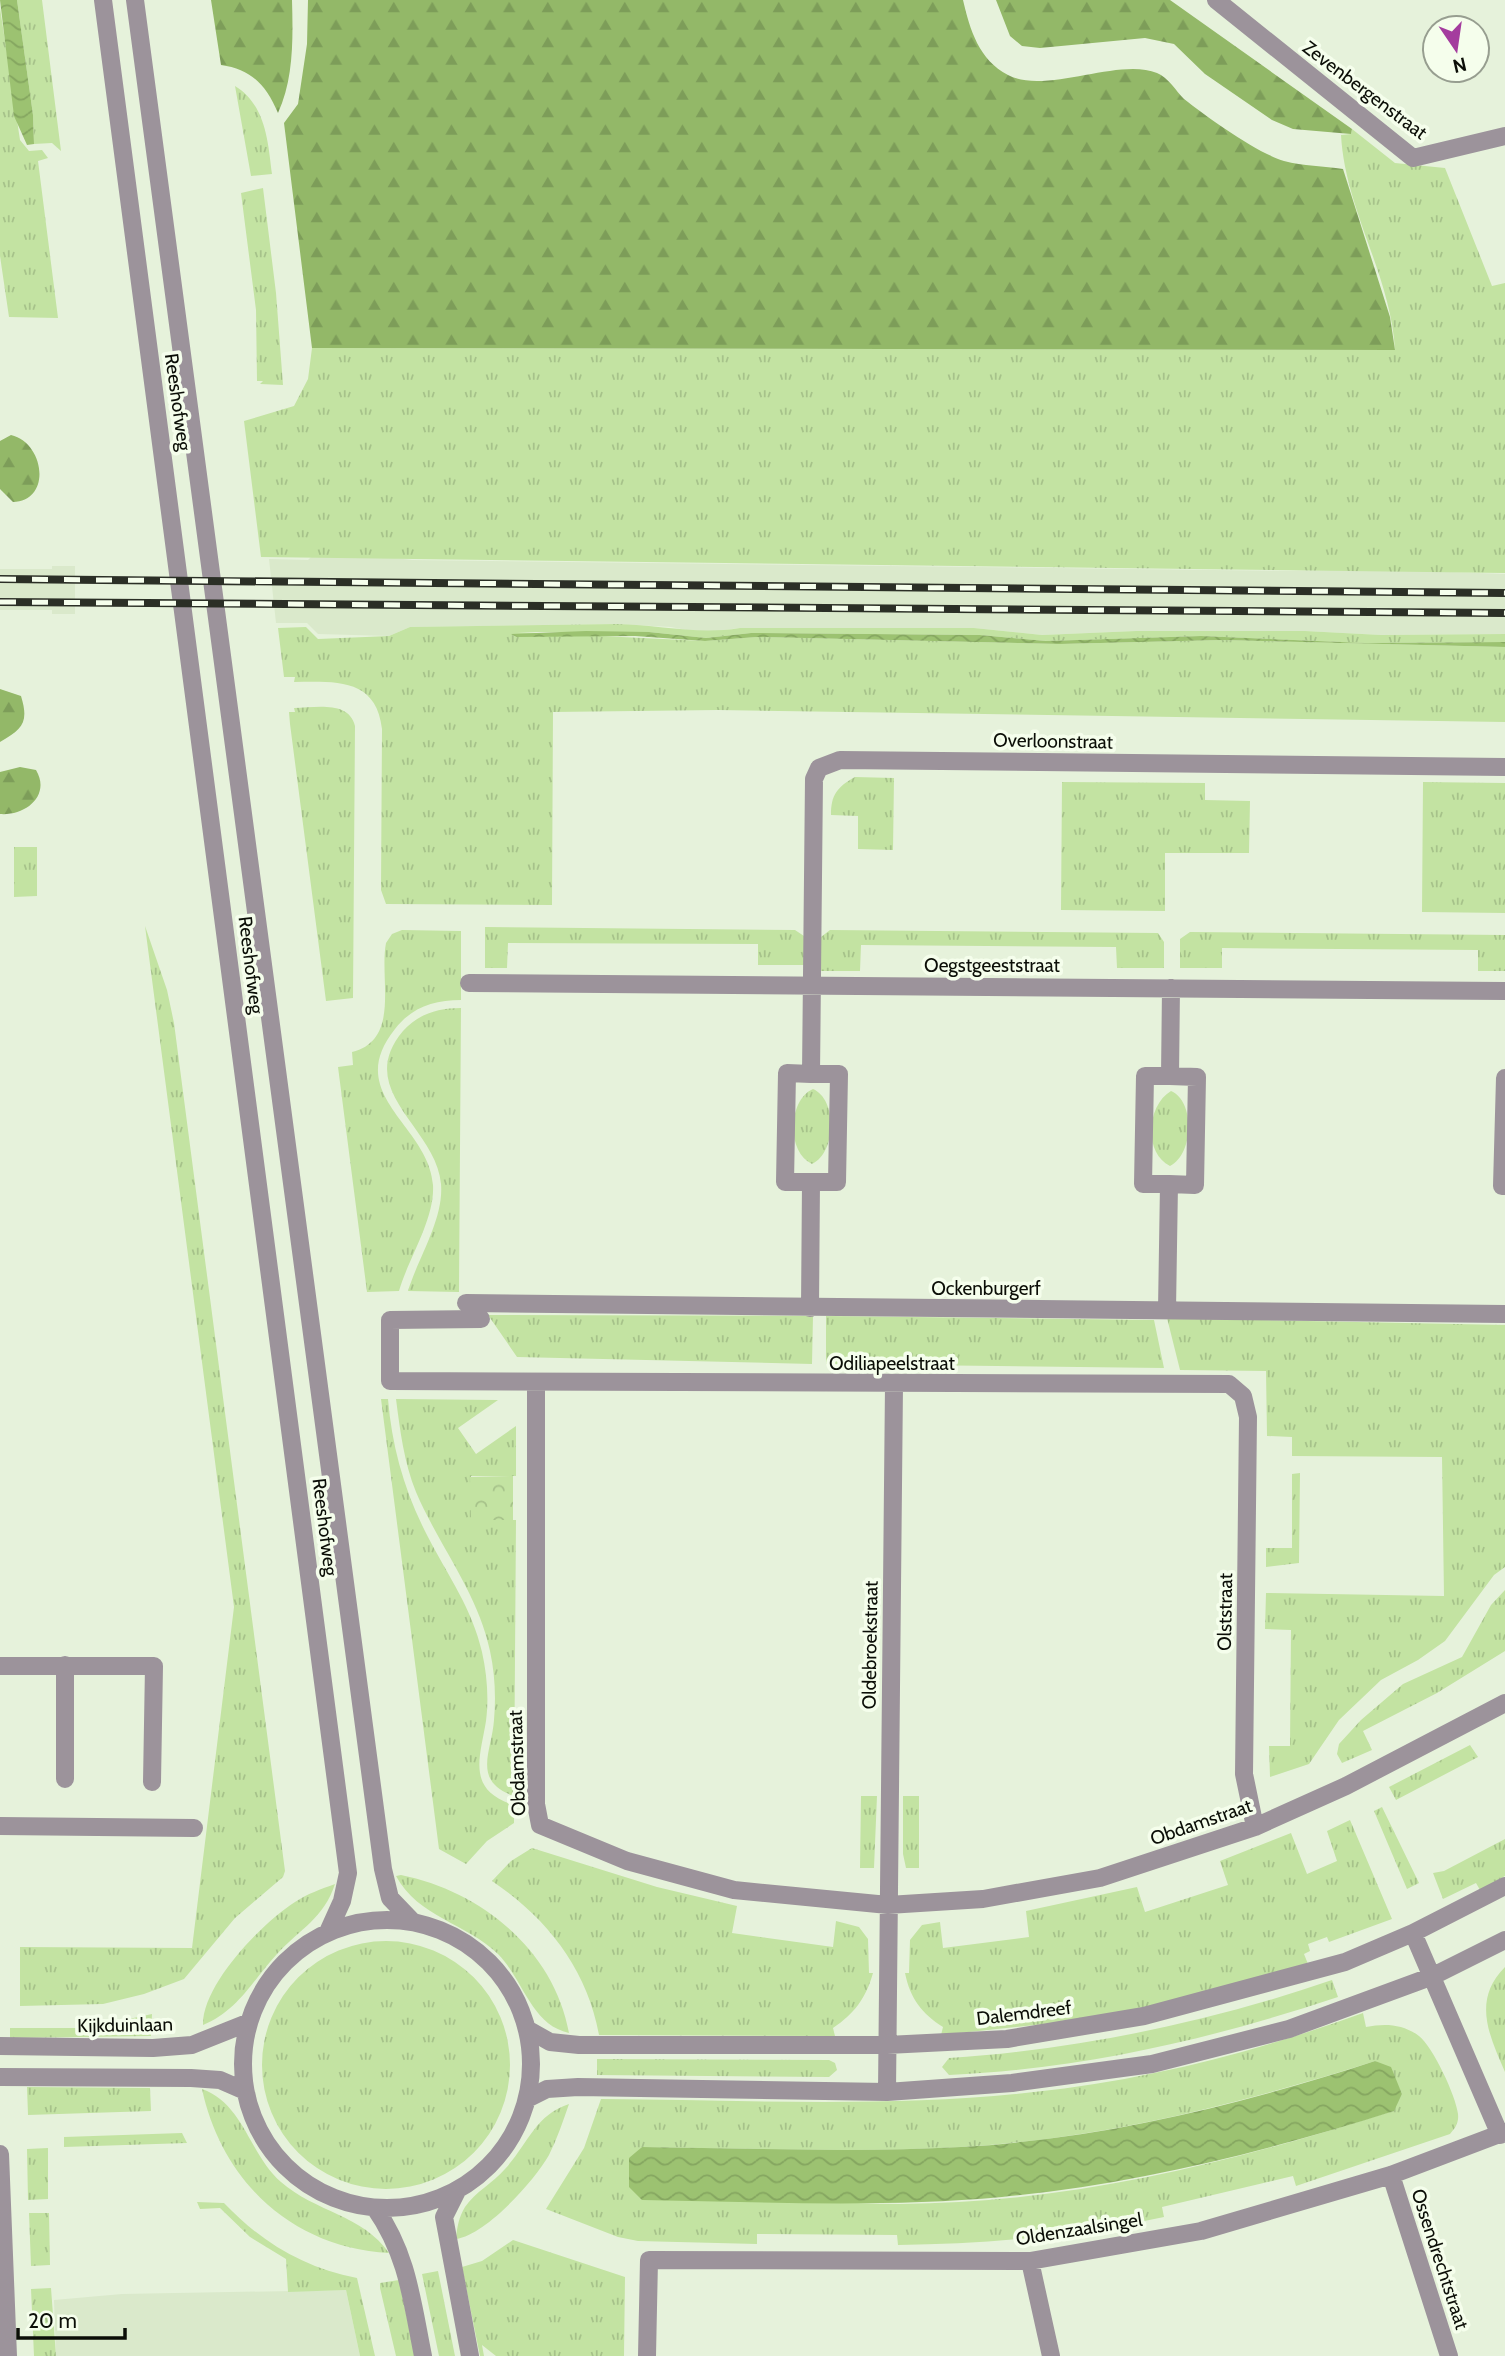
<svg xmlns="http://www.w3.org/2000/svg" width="1505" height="2356" viewBox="0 0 1505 2356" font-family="Cabin,sans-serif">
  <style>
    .built { fill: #dae9cb }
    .grass { fill: url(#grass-tufts); fill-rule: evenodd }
    .forest { fill: url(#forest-firs) }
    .park { fill: url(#park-crowns) }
    .water { fill: url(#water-waves) }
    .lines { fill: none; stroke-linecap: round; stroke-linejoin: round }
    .minor { stroke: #9c939b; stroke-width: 18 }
    .rail-casing { stroke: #2b2f26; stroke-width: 8 }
    .rail { stroke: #f5feec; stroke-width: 5; stroke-dasharray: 16; stroke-linecap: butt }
    .labels { text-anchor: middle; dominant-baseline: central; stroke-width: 7; stroke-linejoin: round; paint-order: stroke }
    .street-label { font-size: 19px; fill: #0b0e07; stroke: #f5feec }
  </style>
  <defs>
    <pattern id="grass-tufts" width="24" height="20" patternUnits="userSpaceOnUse" patternTransform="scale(1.75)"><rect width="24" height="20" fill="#c3e3a2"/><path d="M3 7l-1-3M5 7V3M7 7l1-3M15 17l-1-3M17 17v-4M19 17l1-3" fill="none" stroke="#a6c28a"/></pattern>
    <pattern id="forest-firs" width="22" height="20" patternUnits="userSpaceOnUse" patternTransform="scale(1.75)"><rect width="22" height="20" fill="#93b868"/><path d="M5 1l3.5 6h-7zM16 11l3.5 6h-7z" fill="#7d9d59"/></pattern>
    <pattern id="park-crowns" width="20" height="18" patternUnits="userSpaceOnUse" patternTransform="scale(1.75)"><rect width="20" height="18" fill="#c3e3a2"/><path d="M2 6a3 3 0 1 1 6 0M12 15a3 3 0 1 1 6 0" fill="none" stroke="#a6c28a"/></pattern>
    <pattern id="water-waves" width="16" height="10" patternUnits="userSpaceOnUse" patternTransform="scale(1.75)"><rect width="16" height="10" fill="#9cc271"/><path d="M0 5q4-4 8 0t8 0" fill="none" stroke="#85a660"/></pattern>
  </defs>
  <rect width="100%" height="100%" fill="#e6f2db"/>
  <path class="built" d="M 319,549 L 412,560 L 1290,571 L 1368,569 L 1505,574 L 1505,634 L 1381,635 L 1305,631 L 1136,631 L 1042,635 L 974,628 L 740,628 L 702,633 L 671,627 L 617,624 L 410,627 L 389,636 L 318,634 L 307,623 L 276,623 L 269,559 L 308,560 Z
    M 52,566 L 75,566 L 75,614 L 52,614 L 52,610 L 0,610 L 0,569 L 52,569 Z
    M 346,2290 L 360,2356 L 56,2356 L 54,2300 L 122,2294 Z"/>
  <path class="grass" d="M 17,0 L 42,0 L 61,151 L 52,143 L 34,144 L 33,115 Z
    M 0,8 L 20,140 L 29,151 L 42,150 L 48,158 L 38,161 L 58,318 L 9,317 L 0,256 Z
    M 235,86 C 266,105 268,142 272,174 L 251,176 Z
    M 1352,129 L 1395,163 L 1445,168 L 1492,286 L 1505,283 L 1505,573 L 261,557 L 244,421 L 294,406 L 308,379 L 312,348 L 1395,350 C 1391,276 1345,209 1341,135 L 1351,134 Z
    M 263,188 L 276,293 L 283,385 L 260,384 L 263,381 L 257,381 L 256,310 L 241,193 Z
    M 617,624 C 659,625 698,635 740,628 L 974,628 L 1042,635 L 1136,631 L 1305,631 L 1381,635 L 1505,634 L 1505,642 L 1365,643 L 1201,636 L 1046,641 L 980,635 L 751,633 L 706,638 L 649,632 L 517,632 L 705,641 L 757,637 L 1060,644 L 1222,640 L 1505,647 L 1505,722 L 718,710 L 553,712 L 552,905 L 386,904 L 381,890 L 382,729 C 376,677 334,682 294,682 L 295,677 L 284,677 L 278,628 L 306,627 L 318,639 L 389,636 L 410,627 Z
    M 294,708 C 314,708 349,700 355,726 L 353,998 L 326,1001 L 290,724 L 289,712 L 295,712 Z
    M 855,777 L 894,778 L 893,850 L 858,849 L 858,816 L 831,815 C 831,795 837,787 855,777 Z
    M 1062,782 L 1205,783 L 1205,800 L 1250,801 L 1249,853 L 1165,853 L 1165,911 L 1061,910 Z
    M 1423,782 L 1505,783 L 1505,913 L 1422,912 Z
    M 14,847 L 37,847 L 37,896 L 14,897 Z
    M 145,926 L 167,990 L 174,1023 L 285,1871 L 283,1877 L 235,1918 L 184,1979 L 144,1994 L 103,2004 L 20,2006 L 20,1947 L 192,1948 L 234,1607 Z
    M 485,927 L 795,930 L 804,936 L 805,965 L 758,965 L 758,944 L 508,943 L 507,968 L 485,968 Z
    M 402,930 L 461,931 L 461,1000 C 434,1000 412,1007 395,1029 C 342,1095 429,1125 433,1185 C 435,1219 408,1259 399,1291 L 367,1292 L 338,1067 L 353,1065 L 352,1052 C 401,1040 379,979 386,943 L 392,934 Z
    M 830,930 L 1158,933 L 1164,942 L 1164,968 L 1117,968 L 1116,947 L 861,945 L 860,971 L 820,971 L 821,937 Z
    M 1190,932 L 1505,935 L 1505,971 L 1478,971 L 1478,950 L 1222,948 L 1222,968 L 1180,968 L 1180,939 Z
    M 461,1008 L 459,1292 L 408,1291 C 418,1258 444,1219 441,1184 C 436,1127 353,1091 403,1031 C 418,1014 438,1008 461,1008 Z
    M 813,1089 C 838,1100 836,1153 812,1164 C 786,1152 788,1100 813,1089 Z
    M 1171,1091 C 1195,1101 1194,1154 1170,1166 C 1143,1153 1147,1105 1171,1091 Z
    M 488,1315 L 813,1316 L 812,1364 L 517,1357 Z
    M 826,1316 L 1154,1320 L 1164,1368 L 826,1364 Z
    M 1167,1318 L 1505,1325 L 1505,1567 L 1494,1575 L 1445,1641 L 1418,1660 L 1381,1680 L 1339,1720 L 1309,1764 L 1270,1777 L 1269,1746 L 1290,1746 L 1291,1630 L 1265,1629 L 1266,1593 L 1444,1596 L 1442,1457 L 1292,1456 L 1292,1437 L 1267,1436 L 1266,1371 L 1180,1370 Z
    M 381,1399 L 388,1399 C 392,1448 405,1493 428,1537 C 448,1576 472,1608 482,1652 C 487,1674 489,1699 486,1721 C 480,1758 466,1790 514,1805 L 514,1823 L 487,1841 L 466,1864 L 439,1849 Z
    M 396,1399 L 498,1400 L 458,1428 L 476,1454 L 516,1426 L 516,1476 L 471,1476 L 472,1520 L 516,1520 L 514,1796 C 471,1781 492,1751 494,1720 C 496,1697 495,1674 490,1651 C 478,1593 439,1546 416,1492 C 404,1463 400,1430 396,1399 Z
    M 1300,1473 L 1299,1563 L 1266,1567 L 1266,1548 L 1292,1548 L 1292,1474 Z
    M 1505,1590 L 1505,1651 L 1437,1693 L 1363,1731 L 1372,1750 L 1342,1763 L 1337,1754 L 1339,1744 L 1361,1720 L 1403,1684 L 1462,1657 L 1491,1605 Z
    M 1470,1745 L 1478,1757 L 1396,1800 L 1389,1787 Z
    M 861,1796 L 877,1796 L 874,1868 L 860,1868 Z
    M 903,1796 L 919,1796 L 919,1868 L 906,1868 L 903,1854 Z
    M 1382,1807 L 1419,1883 L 1407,1889 L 1374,1811 Z
    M 1350,1820 L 1392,1919 L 1329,1942 L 1327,1937 L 1308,1944 L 1310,1951 L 1304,1954 L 1308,1964 L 1149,2007 L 1073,2021 L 941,2035 L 943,2027 C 922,2014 910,1998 905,1973 L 909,1973 L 910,1940 L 922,1925 L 940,1922 L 943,1948 L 1029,1937 L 1026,1911 L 1137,1887 L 1145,1912 L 1228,1885 L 1220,1861 L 1291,1833 L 1307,1874 L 1337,1861 L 1327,1831 Z
    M 1505,1839 L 1505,1876 L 1480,1890 L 1476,1883 L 1443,1899 L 1433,1873 L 1444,1871 Z
    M 532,1848 L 657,1887 L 737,1906 L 732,1933 L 833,1947 L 836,1921 L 859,1927 L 868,1939 L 869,1973 L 873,1973 C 866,1998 854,2014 833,2028 L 835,2036 L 599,2035 C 587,1969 547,1918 492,1881 L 511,1861 Z
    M 401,1875 C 481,1891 554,1950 569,2033 C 531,2025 523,1979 498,1954 C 466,1923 418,1917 396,1876 Z
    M 335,1884 C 324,1918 300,1929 277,1954 C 252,1981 238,2011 203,2025 C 202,1985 262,1923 295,1902 C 307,1894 321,1889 335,1884 Z
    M262 2065a124 124 0 1 1 248 0a124 124 0 1 1-248 0Z
    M 1505,1967 L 1505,2072 C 1489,2035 1472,2000 1505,1967 Z
    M 1332,1980 L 1338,1997 C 1212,2039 1083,2069 949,2075 L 942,2067 L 949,2058 C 1080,2049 1207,2023 1332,1980 Z
    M 1363,2013 L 1366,2027 C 1385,2023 1403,2024 1419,2036 C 1433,2047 1456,2096 1458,2114 C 1459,2123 1455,2128 1450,2134 L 1296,2186 L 1293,2176 L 1162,2207 L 1164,2217 C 1076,2236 987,2244 898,2245 L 897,2235 L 757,2234 L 757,2244 L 638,2241 L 618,2237 L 546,2209 L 584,2148 L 601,2099 C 745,2100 891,2108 1034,2092 C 1147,2080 1256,2052 1363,2013 ZM 1375,2061 L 1391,2071 L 1402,2094 L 1393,2111 C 1221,2166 1040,2211 857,2203 C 781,2200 705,2190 630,2184 L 629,2162 L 642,2147 C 748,2148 855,2153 961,2147 C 1103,2139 1239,2104 1375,2061 Z
    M 152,2014 L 151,2036 L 10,2038 L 10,2028 L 87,2028 Z
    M 597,2059 L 829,2060 L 835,2063 L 837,2070 L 829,2077 L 597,2075 Z
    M 27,2087 L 150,2088 L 151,2111 L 28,2115 Z
    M 202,2089 C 244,2104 249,2154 281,2182 C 315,2212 363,2215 389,2253 C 293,2248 222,2182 202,2089 Z
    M 569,2104 C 563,2121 557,2139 549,2155 C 534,2181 487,2234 456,2239 C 457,2227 459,2217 465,2207 C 475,2192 493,2183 505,2169 C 528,2144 535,2115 569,2104 Z
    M 182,2133 L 187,2143 L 64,2147 L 64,2137 Z
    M 48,2148 L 48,2199 L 28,2200 L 27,2149 Z
    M 197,2202 L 224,2203 C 261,2242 304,2268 357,2278 L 375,2356 L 360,2356 L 346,2290 L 288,2292 L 286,2259 L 250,2237 L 220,2208 L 200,2209 Z
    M 29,2213 L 49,2213 L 50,2265 L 31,2266 Z
    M 513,2240 L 625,2277 L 624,2356 L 496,2356 L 482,2345 L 484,2356 L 480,2356 L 462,2267 L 482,2261 Z
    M 438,2271 L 455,2356 L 439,2356 L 422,2274 Z
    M 399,2280 L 415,2356 L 396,2356 L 380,2288 L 380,2283 Z
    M 51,2288 L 56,2356 L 34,2356 L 31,2289 Z"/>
  <path class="forest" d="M 211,0 L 292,0 C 293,37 294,79 278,113 C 266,85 251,69 221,65 Z
    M 308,0 L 963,0 C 970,30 979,60 1008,75 C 1045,95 1119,57 1157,73 C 1168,77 1176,91 1184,99 C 1207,117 1257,153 1284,161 C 1303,166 1324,166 1343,169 L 1390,317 L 1395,350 L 312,348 L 284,123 L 298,104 L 307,44 Z
    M 996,0 L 1170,0 L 1352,129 L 1351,134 L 1293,129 L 1272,120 L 1205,74 L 1174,44 L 1145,38 L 1040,48 L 1022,46 L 1010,36 Z
    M 11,435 C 45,443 52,501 13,502 L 0,489 L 0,441 Z
    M 0,689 L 21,696 C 29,722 23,729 0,742 Z
    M 20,767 L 36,770 C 51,795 26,816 0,814 L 0,772 Z"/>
  <path class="park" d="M 513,1476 L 513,1520 L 471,1520 L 470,1477 Z"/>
  <path class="water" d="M 0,0 L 17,0 L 33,115 L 34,144 L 27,145 L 14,116 Z
    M 586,631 L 649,632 L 706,638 L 751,633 L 980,635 L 1046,641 L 1201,636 L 1365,643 L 1505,642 L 1505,647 L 1222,640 L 1060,644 L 757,637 L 705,641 L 635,636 L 517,637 L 511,634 Z
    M 1375,2061 L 1391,2067 L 1402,2094 L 1394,2111 C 1264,2152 1137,2184 1002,2197 C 882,2208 761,2202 642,2200 L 629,2187 L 629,2158 L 642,2147 C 748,2148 855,2153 961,2147 C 1103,2139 1240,2105 1375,2061 Z"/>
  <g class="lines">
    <path class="minor" d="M 103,0 L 348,1873 L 342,1901 L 328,1932
      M 135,0 L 383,1869 L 390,1898 L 413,1922
      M 1216,0 L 1413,158 L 1505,136
      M 469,983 L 1505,991
      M 1505,1078 L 1502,1186 L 1505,1186
      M 811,1182 L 785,1182 L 787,1073 L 811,1074
      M 1169,1184 L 1143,1184 L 1145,1076 L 1170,1076
      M 466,1303 L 1505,1314
      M 810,1308 L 811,1182 L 837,1182 L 839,1074 L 811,1074 L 814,779 L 819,768 L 840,760 L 1505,767
      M 1167,1310 L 1169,1184 L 1195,1185 L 1197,1077 L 1170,1076 L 1171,988
      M 481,1319 L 390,1320 L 390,1381 L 1229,1384 L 1243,1396 L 1248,1417 L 1244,1774 L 1255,1827
      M 536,1382 L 536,1804 L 540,1825 L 627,1861 L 734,1890 L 888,1905 L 983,1899 L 1100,1878 L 1255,1827 L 1346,1786 L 1505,1703
      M 65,1665 L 65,1779
      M 0,1666 L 154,1666 L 152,1782
      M 0,1826 L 194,1828
      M243 2064a144 144 0 1 1 288 0a144 144 0 1 1-288 0Z
      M 1413,1933 L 1500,2135
      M 527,2029 L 550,2042 L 579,2045 L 887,2045 L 1007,2039 L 1144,2016 L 1345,1962 L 1413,1933 L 1505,1886
      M 0,2046 L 153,2048 L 192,2045 L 247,2023
      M 0,2077 L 191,2078 L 220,2080 L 243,2090
      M 887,2092 L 894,1385
      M 527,2099 L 547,2089 L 578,2087 L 887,2092 L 1012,2083 L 1152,2064 L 1289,2029 L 1433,1976 L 1505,1940
      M 0,2154 L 8,2356
      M 1391,2175 L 1449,2356
      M 457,2191 L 444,2217 L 470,2356
      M 375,2208 C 408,2255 412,2302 423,2356
      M 1030,2261 L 1051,2356
      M 647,2356 L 649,2260 L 1030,2261 L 1201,2231 L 1391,2175 L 1505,2132"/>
    <g class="rail-casing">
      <path id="rail" d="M 0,579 L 1505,593
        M 0,602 L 1505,613"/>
    </g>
    <use href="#rail" class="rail"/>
  </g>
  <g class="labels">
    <g class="street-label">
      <text transform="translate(1365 90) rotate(37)">Zevenbergenstraat</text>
      <text transform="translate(178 402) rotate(82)">Reeshofweg</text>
      <text transform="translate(1053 741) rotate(1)">Overloonstraat</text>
      <text transform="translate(251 965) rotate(83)">Reeshofweg</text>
      <text x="992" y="965">Oegstgeeststraat</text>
      <text x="986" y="1288">Ockenburgerf</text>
      <text x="892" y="1363">Odiliapeelstraat</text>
      <text transform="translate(325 1527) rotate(83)">Reeshofweg</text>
      <text transform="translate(1225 1612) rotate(-89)">Olststraat</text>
      <text transform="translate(870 1645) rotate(-89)">Oldebroekstraat</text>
      <text transform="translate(517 1763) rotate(-92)">Obdamstraat</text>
      <text transform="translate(1201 1822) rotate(-19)">Obdamstraat</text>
      <text transform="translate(1024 2013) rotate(-7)">Dalemdreef</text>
      <text transform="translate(125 2025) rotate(-1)">Kijkduinlaan</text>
      <text transform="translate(1079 2229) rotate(-9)">Oldenzaalsingel</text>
      <text transform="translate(1440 2259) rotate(72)">Ossendrechtstraat</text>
    </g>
  </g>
  <g transform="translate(1456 49) rotate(167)"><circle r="33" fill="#f5feec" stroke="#979e90" stroke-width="2"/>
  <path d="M0-5L12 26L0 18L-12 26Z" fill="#a43c9e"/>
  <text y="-10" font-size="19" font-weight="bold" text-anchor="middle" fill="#0b0e07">N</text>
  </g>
  <path d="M18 2328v10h107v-10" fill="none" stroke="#0b0e07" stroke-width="3.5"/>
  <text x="28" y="2328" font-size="21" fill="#0b0e07" stroke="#f5feec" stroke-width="5" paint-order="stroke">20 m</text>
</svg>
